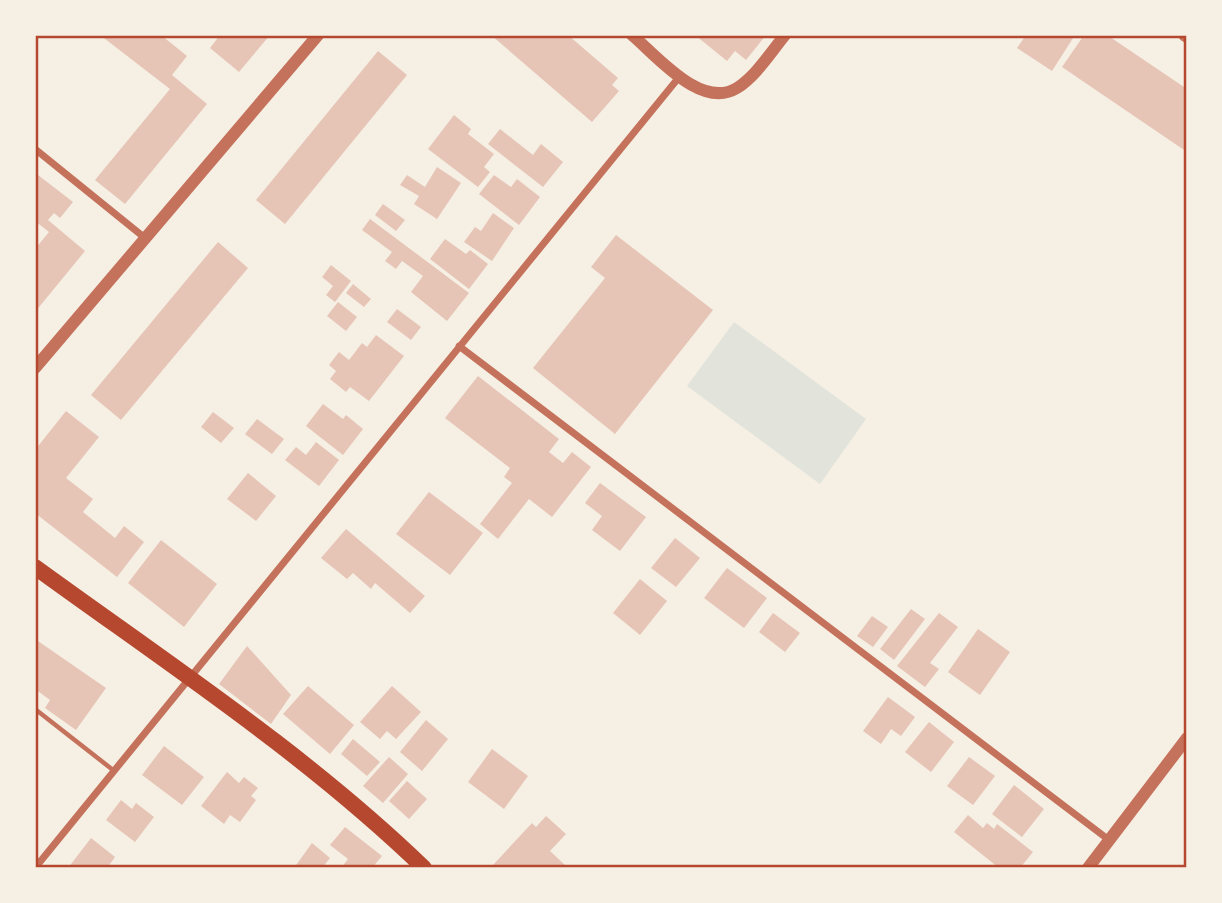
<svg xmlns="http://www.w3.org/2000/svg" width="1222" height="903" viewBox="0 0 1222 903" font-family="'Roboto Condensed',sans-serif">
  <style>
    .green { fill: #e2e4dc }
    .building { fill: #e6c5b7 }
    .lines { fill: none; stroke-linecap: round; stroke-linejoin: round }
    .service { stroke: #c5725c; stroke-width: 4.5 }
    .minor { stroke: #c5725c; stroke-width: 7 }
    .tertiary { stroke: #c5725c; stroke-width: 12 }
    .primary { stroke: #b5482f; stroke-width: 16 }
    .neatline { fill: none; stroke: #b5482f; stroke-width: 2.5 }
  </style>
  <rect width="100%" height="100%" fill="#f6efe4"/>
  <path class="green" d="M 734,322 L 866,419 L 820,484 L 687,386 Z"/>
  <path class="building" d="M 100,35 L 161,35 L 187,56 L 172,75 L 207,104 L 125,204 L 95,180 L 170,89 Z
    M 220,35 L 270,35 L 239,72 L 210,48 Z
    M 491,35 L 568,35 L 618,78 L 612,85 L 619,91 L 592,122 Z
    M 695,35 L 766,35 L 746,60 L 735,51 L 727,61 Z
    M 1026,35 L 1075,35 L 1052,71 L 1017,48 Z
    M 1084,35 L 1107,35 L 1187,89 L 1187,152 L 1062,67 Z
    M 378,51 L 407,75 L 285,224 L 256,200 Z
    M 454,115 L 471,129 L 468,134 L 494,154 L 484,167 L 490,172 L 478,187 L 428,149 Z
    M 500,129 L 533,155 L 541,144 L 563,162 L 543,187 L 488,144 Z
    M 437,167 L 461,183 L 437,219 L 414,204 L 419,196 L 400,185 L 407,175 L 425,187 Z
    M 38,175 L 73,202 L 60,218 L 54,213 L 48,220 L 85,251 L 35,312 L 35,249 L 49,232 L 35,221 L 35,178 Z
    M 494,175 L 511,187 L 517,179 L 540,197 L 519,225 L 479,194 Z
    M 383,204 L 405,220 L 396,231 L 375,215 Z
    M 493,213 L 514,228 L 492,261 L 464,242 L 475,227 L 481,231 Z
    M 370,219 L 469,293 L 447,321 L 411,292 L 423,276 L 402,261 L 396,269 L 385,261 L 392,252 L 362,230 Z
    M 616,235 L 713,310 L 615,434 L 533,368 L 605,278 L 591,267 Z
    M 445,239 L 466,254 L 470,250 L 488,264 L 469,289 L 430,259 Z
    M 218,242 L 248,268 L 121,420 L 91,395 Z
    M 331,265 L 351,281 L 335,302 L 326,295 L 333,286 L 322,277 Z
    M 353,284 L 371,299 L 364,307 L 346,293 Z
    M 338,302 L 357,317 L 346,331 L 327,316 Z
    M 397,309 L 421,327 L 411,340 L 387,322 Z
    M 376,335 L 404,356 L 369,401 L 350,387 L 346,392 L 330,379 L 336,371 L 329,365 L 339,352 L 349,360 L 362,343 L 367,347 Z
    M 478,376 L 559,439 L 549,452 L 563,463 L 572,452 L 591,467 L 552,517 L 529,499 L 498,539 L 480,524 L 512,483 L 504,477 L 510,468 L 445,418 Z
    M 323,404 L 343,419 L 346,415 L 363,429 L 343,455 L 306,426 Z
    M 66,411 L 99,437 L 66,478 L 93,499 L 83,512 L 115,538 L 124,526 L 144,542 L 117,577 L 35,513 L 35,450 Z
    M 213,412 L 234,428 L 221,443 L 201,427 Z
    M 257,419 L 284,439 L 272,454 L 245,434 Z
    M 316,442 L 339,460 L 319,486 L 285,460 L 296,447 L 306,455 Z
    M 248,473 L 276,496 L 256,521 L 227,499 Z
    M 600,483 L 646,517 L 620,551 L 592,530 L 602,516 L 585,503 Z
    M 429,492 L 483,533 L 450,575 L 396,534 Z
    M 346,529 L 425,596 L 410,613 L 375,583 L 371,589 L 353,573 L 347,579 L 321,558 Z
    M 675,538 L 700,558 L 676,587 L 651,568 Z
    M 161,540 L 217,584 L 184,627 L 128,583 Z
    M 727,568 L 767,598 L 744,628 L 704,598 Z
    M 640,579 L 667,601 L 640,635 L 613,613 Z
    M 911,609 L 925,619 L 894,660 L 880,649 Z
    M 773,613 L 800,633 L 785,652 L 759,632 Z
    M 939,613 L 958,627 L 930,663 L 939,669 L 925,687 L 897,666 Z
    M 872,616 L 888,627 L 873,647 L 857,636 Z
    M 978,629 L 1010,652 L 980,695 L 948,672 Z
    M 35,639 L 106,688 L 76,730 L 45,708 L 50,700 L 35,689 Z
    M 247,646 L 291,695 L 271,724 L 219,684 Z
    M 308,686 L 354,725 L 330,754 L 283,714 Z
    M 392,686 L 421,712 L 396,739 L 387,731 L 380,739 L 360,722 Z
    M 888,697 L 915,717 L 901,736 L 891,729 L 881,744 L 863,731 Z
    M 426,720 L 448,739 L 422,771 L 400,752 Z
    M 929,722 L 954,742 L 931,772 L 905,752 Z
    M 353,739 L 380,762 L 367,776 L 341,754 Z
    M 164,746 L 204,777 L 182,805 L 142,775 Z
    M 492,749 L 528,776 L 504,809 L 468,782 Z
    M 389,757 L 408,774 L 383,803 L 363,786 Z
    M 969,757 L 995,776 L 973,805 L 947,786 Z
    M 227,772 L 239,783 L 244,777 L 258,788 L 251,796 L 256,800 L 240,822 L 230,815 L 224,824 L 201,806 Z
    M 407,781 L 427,799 L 409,819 L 389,801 Z
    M 1014,785 L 1044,809 L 1022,837 L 992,814 Z
    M 121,800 L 132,809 L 136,803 L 154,817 L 135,842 L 106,820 Z
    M 968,815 L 983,828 L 987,823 L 994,829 L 997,824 L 1033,852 L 1020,868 L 999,868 L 954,832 Z
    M 546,816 L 566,834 L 550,851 L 565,865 L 562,868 L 496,868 L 493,865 L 532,823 L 536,827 Z
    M 345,827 L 382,856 L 372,868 L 341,868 L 348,859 L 330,845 Z
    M 91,838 L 115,857 L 107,868 L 68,868 Z
    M 312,843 L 330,858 L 322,868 L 294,868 Z"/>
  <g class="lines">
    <path class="service" d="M 35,709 L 113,770"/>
    <path class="minor" d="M 35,149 L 145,238
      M 459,346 L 1109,840
      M 35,868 L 680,76"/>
    <path class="tertiary" d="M 632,35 C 657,56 701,110 737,88 C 756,76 771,52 785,35
      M 1184,35 L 1187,37
      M 35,368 L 318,35
      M 1088,868 L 1187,738"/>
    <path class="primary" d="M 35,567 C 167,663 306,754 424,868"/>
  </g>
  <rect width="1222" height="903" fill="none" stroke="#f6efe4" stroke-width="74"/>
  <rect x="37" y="37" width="1148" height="829" class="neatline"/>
</svg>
